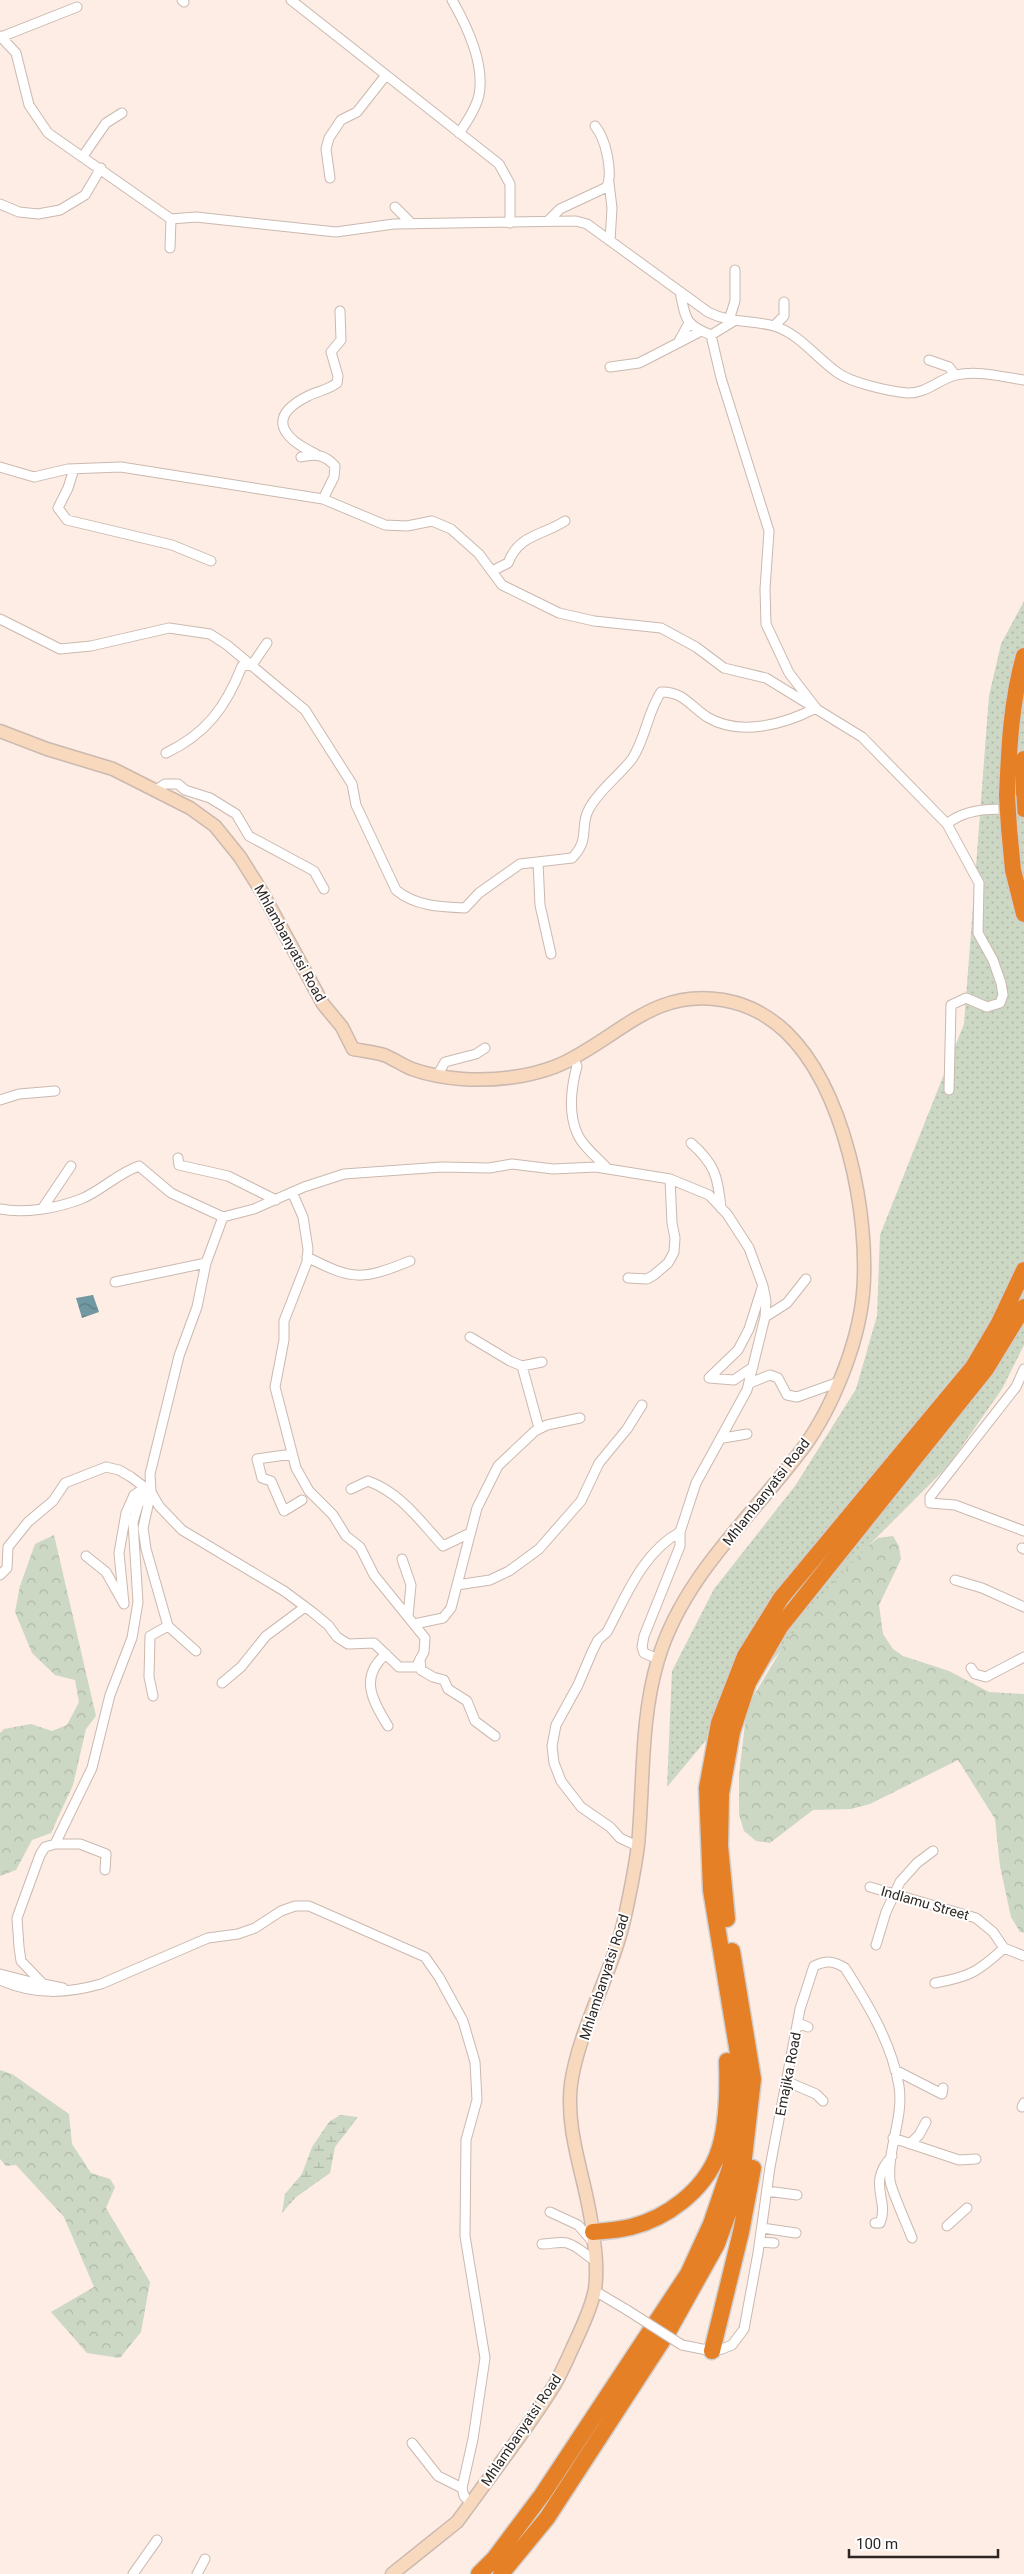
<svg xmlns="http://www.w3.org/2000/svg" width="1024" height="2574" viewBox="0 0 1024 2574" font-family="Roboto,sans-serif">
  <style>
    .grass { fill: url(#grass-dots) }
    .forest { fill: url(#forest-crowns) }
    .wetland { fill: url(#wetland-marsh) }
    .water { fill: url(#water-waves) }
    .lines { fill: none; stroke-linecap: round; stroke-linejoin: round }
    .minor-casing { stroke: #cbb9af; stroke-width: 11 }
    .secondary-casing { stroke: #cbb9af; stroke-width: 15 }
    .motorway-casing { stroke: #d1cfce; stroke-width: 19 }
    .minor { stroke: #fff; stroke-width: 9 }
    .secondary { stroke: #f8d9be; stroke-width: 12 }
    .motorway { stroke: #e68027; stroke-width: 16 }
    .minor-bridge-casing { stroke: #cbb9af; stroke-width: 11; stroke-linecap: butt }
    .motorway-bridge-casing { stroke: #d1cfce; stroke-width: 19; stroke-linecap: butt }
    .minor-bridge { stroke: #fff; stroke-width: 9 }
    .motorway-bridge { stroke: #e68027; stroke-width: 16 }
    .labels { text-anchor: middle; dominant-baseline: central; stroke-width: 4; stroke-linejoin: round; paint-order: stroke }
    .street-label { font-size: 14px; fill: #2d2622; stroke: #fff }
  </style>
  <defs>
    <pattern id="grass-dots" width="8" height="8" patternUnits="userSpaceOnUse" patternTransform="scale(1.25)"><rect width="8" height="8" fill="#ccd7c4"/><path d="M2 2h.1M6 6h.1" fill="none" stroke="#b0b8a8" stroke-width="1.8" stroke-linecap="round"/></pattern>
    <pattern id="forest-crowns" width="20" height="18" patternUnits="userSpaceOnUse" patternTransform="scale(1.25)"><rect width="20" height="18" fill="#ccd7c4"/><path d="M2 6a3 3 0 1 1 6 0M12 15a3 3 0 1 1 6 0" fill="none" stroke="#b0b8a8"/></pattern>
    <pattern id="wetland-marsh" width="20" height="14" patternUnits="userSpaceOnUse" patternTransform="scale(1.25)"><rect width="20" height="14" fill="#ccd7c4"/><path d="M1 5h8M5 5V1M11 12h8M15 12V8" fill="none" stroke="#b0b8a8"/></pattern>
    <pattern id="water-waves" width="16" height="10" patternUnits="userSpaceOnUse" patternTransform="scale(1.25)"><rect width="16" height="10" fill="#7199a3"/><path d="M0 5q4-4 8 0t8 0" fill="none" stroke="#5d7d84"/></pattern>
  </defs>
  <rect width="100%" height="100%" fill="#fdede5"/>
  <path class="grass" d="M 1024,601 L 1024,1345 L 1002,1389 L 948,1466 L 868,1546 L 667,1787 L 672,1671 L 714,1589 L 795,1486 L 856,1389 L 877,1316 L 880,1235 L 964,1024 L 989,696 L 1001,644 Z"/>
  <path class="forest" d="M 54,1535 L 96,1716 L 86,1729 L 73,1785 L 51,1833 L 32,1840 L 16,1870 L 0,1876 L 0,1733 L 4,1729 L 31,1724 L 52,1731 L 67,1725 L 79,1702 L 75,1680 L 55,1675 L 32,1653 L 15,1612 L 20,1586 L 35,1544 Z
    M 893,1536 L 899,1546 L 901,1559 L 879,1605 L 883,1634 L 893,1649 L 903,1656 L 949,1671 L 989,1692 L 1024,1694 L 1024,1933 L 1020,1932 L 1011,1917 L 1000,1866 L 995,1819 L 958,1760 L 870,1804 L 851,1809 L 813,1810 L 770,1843 L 756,1841 L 744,1831 L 739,1814 L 739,1775 L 747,1707 L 784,1645 L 823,1593 L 868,1546 L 878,1538 Z
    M 0,2070 L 12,2074 L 69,2114 L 72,2144 L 91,2173 L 110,2179 L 115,2187 L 106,2208 L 150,2282 L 141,2332 L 120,2358 L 87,2353 L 51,2312 L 94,2287 L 64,2217 L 16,2165 L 6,2166 L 0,2159 Z"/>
  <path class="wetland" d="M 340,2115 L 358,2117 L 335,2147 L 330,2173 L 296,2197 L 282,2213 L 285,2194 L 302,2174 L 312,2147 L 329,2122 Z"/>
  <path class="water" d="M 93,1295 L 99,1312 L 82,1318 L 76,1298 Z"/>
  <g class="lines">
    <g class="minor-casing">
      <path id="minor" d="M 182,0 L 184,2
        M 291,0 L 499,164 L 510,184 L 510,223
        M 452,0 C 467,26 485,64 479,95 C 476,108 467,122 459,133
        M 0,36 L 16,53 L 29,105 L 48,133 L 171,219 L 196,217 L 336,232 L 394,224 L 576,221 L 587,224 L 708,312 C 729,323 752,320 774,326 C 800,334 816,358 838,373 C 852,383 888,391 907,393 C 926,394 939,379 956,375 C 978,370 1002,377 1024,380
        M 1,37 L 77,7
        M 83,156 L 106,123 L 122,113
        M 330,178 L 326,149 L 329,138 L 341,120 L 357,112 L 386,75
        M 609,183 L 612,208 L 610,241
        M 0,204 L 19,212 L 38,214 L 60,210 L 85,195 L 101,168
        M 395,207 L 412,224
        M 549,220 L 560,209 L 607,187 C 613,172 606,139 595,126
        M 170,248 L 171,219
        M 680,292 C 686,319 684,324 711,335
        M 729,320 L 735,301 L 735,270
        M 774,326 L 784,316 L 784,302
        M 678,343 L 701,331
        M 929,360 L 949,367 L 955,375
        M 610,367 L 639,363 L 678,343 L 689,323
        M 316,454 C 282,438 266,417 308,396 C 318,391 328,390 337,383 L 338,376 L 331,352 L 341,340 L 340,311
        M 301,457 C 316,453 325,455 335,466 L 334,477 L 323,499
        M 0,467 L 34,477 L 68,469 L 121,467 L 323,499 L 385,525 L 407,526 L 432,521 L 451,529 L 479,554 L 502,585 L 559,613 L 594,621 L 661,628 L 696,647 L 724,668 L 766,678 L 862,737 L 947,824 L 979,883 L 978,933 L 993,960 L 1001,983 L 1003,995 L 1000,1003 L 987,1007 L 966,998 L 951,1005 L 949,1090
        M 74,469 L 68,488 L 58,508 L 67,520 L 172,545 L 211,561
        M 492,571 L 508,563 C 519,534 542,536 565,521
        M 0,619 L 60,649 L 91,646 L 169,628 L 210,634 L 227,645 L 305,710 L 352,784 L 356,805 L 396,890 C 415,906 440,907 465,908 L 479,893 L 520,864 L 572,858 C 591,839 579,826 589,809 C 599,790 619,776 632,759 C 646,738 647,713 661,692 C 683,691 691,707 707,717 C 740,737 785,724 816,708 L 789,673 L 766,624 L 765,589 L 769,531 L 721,378 L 711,335 L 734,321
        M 166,753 C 206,734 226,707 242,666 L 252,665 L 267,643
        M 156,790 L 165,784 L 178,784 L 185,790 L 210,798 L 236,814 L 249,836 L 314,871 L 324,889
        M 947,824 C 965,809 989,808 1011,810
        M 538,862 L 540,905 L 551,954
        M 573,1058 L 577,1066 C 571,1088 568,1112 577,1133 C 582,1146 599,1159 608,1169
        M 437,1076 L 445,1062 L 476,1054 L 485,1048
        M 0,1100 L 19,1094 L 55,1091
        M 691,1143 C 715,1164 718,1177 721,1208
        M 178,1158 L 179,1165 L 228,1176 L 276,1200
        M 0,1209 C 24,1214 58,1208 81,1199 C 101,1191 118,1173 139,1166 L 171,1193 L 223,1217
        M 42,1209 L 71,1166
        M 307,1257 C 354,1281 362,1280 410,1261
        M 628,1278 L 647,1279 L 654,1275 L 668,1263 L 674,1252 L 675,1238 L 672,1223 L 670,1179
        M 115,1282 L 206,1263
        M 765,1317 L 787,1303 L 806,1279
        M 470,1337 L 510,1361 L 522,1366 L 542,1362
        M 522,1366 L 539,1428
        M 753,1367 L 734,1380 L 709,1378 L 738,1350 L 749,1329 L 762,1288
        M 1024,1369 L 1016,1387 L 930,1497 L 930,1503 L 955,1505 L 1024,1531
        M 750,1383 L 770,1375 L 778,1378 L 787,1395 L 797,1397 L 839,1382
        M 723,1438 L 747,1434
        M 292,1454 L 257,1459 L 262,1478 L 271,1481 L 284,1511 L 302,1500
        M 351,1489 L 368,1481 C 401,1493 420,1521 443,1546 L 470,1533
        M 1022,1548 L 1024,1549
        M 86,1556 L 106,1572 L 124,1604 L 119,1553 L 126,1513 L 134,1495 L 140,1491 L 148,1492
        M 402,1559 L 411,1585 L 408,1616
        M 0,1575 L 7,1568 L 8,1547 L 28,1522 L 53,1501 L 65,1483 L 106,1467 L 119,1470 L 131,1477 L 151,1492 L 159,1506 L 182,1530 L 284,1591 L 311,1611 L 328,1625 L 337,1637 L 348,1644 L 374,1643 L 399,1667 L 416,1667 L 424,1652 L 425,1638 L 374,1575 L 360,1547 L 346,1536 L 333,1515 L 309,1491 L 296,1468 L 275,1387 L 284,1340 L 284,1321 L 307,1262 L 308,1249 L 303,1217 L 292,1192
        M 955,1580 L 982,1588 L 1024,1607
        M 457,1585 L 490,1580 L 509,1571 L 539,1549 L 581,1501 L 599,1463 L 627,1429 L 642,1405
        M 414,1624 L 443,1618 L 451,1608 L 477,1508 L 498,1466 L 535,1431 L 547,1425 L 580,1418
        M 196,1651 L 168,1626 L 146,1549 L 143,1528 L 151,1492 L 150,1474 L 179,1356 L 197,1307 L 206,1263 L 223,1217 L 254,1209 L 304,1187 L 344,1174 L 442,1167 L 489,1168 L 512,1164 L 553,1169 L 596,1167 L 670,1179 L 709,1195 L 727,1214 L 749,1248 L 763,1286 L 766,1301 L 765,1317 L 747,1390 L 696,1483 L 680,1532 L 680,1546 L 644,1636 L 642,1647 L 644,1653 L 658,1659
        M 386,1654 C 359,1677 372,1700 388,1726
        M 420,1659 L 421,1670 L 433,1677 L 444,1680 L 448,1689 L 467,1701 L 475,1721 L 495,1736
        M 971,1668 L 975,1674 L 986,1677 L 1024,1657
        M 222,1683 L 241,1667 L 266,1636 L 305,1607
        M 153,1696 L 149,1677 L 150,1636 L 168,1626
        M 55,1844 L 80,1844 L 106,1854 L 105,1870
        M 637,1846 L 620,1838 L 610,1827 L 581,1807 L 561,1781 L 554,1763 L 552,1746 L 556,1725 L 578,1685 L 592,1652 L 598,1640 L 607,1632 C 626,1596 643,1552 680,1532
        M 870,1887 L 976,1918 L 993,1932 L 1004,1948 L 1024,1956
        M 876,1945 L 886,1912 L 900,1882 L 917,1863 L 933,1851
        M 0,1974 L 35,1983
        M 0,1980 C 35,1995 65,1994 101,1984 L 208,1938 L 238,1934 L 255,1928 L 281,1911 L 295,1906 L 309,1906 L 425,1957 L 439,1977 L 463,2021 L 475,2062 L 477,2100 L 466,2140 L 465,2236 L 485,2358 L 473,2439 L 462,2488 L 464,2496 L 471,2503
        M 935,1983 C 969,1977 978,1972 1004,1948
        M 63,1988 L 43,1984 L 21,1961 L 19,1947 L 17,1918 L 40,1855 L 45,1847 L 55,1844 L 92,1768 L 110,1695 L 132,1638 L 138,1602 L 133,1522 L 138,1505 L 144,1496 L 151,1492
        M 798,2023 L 808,2027
        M 895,2070 L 942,2094 L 943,2088
        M 788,2082 L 816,2094 L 823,2101
        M 1022,2107 L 1024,2103
        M 893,2138 L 959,2160 L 976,2159
        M 910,2144 L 919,2135 L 926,2122
        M 767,2191 L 797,2195
        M 550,2212 L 578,2225 L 592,2241
        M 875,2223 L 880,2223 C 890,2200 866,2184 892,2156
        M 947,2226 L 967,2208
        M 762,2228 L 796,2233
        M 760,2242 L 774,2243
        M 542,2244 C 550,2244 560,2241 567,2243 C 578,2246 586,2256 596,2261
        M 595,2291 L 627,2310
        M 682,2345 L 712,2351 L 722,2349 L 732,2345 L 744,2329 L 758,2253 L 770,2167 L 800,2009 L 814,1966 C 827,1960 834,1961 845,1968 C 868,2004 892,2044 899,2086 C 904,2118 887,2148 890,2181 C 892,2192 907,2225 912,2238
        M 412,2443 L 438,2476 L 462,2488
        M 133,2574 L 157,2540
        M 197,2574 L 205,2559"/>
    </g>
    <g class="secondary-casing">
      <path id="secondary" d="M 0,731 L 47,749 L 113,769 L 190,808 L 215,826 L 240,857 L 262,892 L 323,1004 L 342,1027 L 353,1049 C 363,1051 374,1052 384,1055 C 394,1059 402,1065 412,1069 C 443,1080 481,1082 514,1077 C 534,1074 556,1068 573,1058 C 625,1030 658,989 723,1000 C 747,1004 768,1015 786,1032 C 845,1089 870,1215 863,1294 C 858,1346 830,1415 797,1456 C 747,1521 682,1579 658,1660 C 640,1720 644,1783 638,1845 C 635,1869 630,1893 625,1916 C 613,1972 579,2028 571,2084 C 565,2133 586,2179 592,2227 C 595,2247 598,2269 595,2289 C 592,2305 584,2323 577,2338 C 570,2353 563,2370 555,2384 C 530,2425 499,2464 471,2503 L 457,2522 L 392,2574"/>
    </g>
    <g class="motorway-casing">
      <path id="motorway" d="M 1024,759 L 1024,809
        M 1007,796 C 1009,748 1011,702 1024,656
        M 1009,828 L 1013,870 L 1024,914
        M 727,1919 L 720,1846 L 721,1794 L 732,1732 L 748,1683 L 780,1627 L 986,1369 L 1024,1307
        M 593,2232 C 606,2231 619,2230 631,2227 C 667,2218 703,2191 717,2156 C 728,2128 728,2090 727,2061
        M 712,2351 L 741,2232 L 753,2168
        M 479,2574 L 494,2559 L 542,2495 L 688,2274 L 711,2224 L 730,2168 L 739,2114 L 738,2053 L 711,1890 L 707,1788 L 719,1723 L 745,1656 L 781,1598 L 973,1367 L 999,1323 L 1024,1270
        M 501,2574 L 547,2518 L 668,2332 L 717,2244 L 742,2175 L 753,2079 L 732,1951"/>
    </g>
    <use href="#minor" class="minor"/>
    <use href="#secondary" class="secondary"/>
    <use href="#motorway" class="motorway"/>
    <g class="minor-bridge-casing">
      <path id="minor-bridge" d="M 627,2310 L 682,2345"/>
    </g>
    <g class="motorway-bridge-casing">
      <path id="motorway-bridge" d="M 1007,796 L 1009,828"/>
    </g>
    <use href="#minor-bridge" class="minor-bridge"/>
    <use href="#motorway-bridge" class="motorway-bridge"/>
  </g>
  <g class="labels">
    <g class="street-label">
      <text transform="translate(290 943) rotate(61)">Mhlambanyatsi Road</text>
      <text transform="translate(766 1492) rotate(-52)">Mhlambanyatsi Road</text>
      <text transform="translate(925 1903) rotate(16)">Indlamu Street</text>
      <text transform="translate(604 1977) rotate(-72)">Mhlambanyatsi Road</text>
      <text transform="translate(788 2074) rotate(-79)">Emajika Road</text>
      <text transform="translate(521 2430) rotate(-56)">Mhlambanyatsi Road</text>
    </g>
  </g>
  <path d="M849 2549v8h149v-8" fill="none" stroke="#2d2622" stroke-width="2.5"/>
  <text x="856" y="2549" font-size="15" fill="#2d2622" stroke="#ffffff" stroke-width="4" paint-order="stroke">100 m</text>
</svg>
